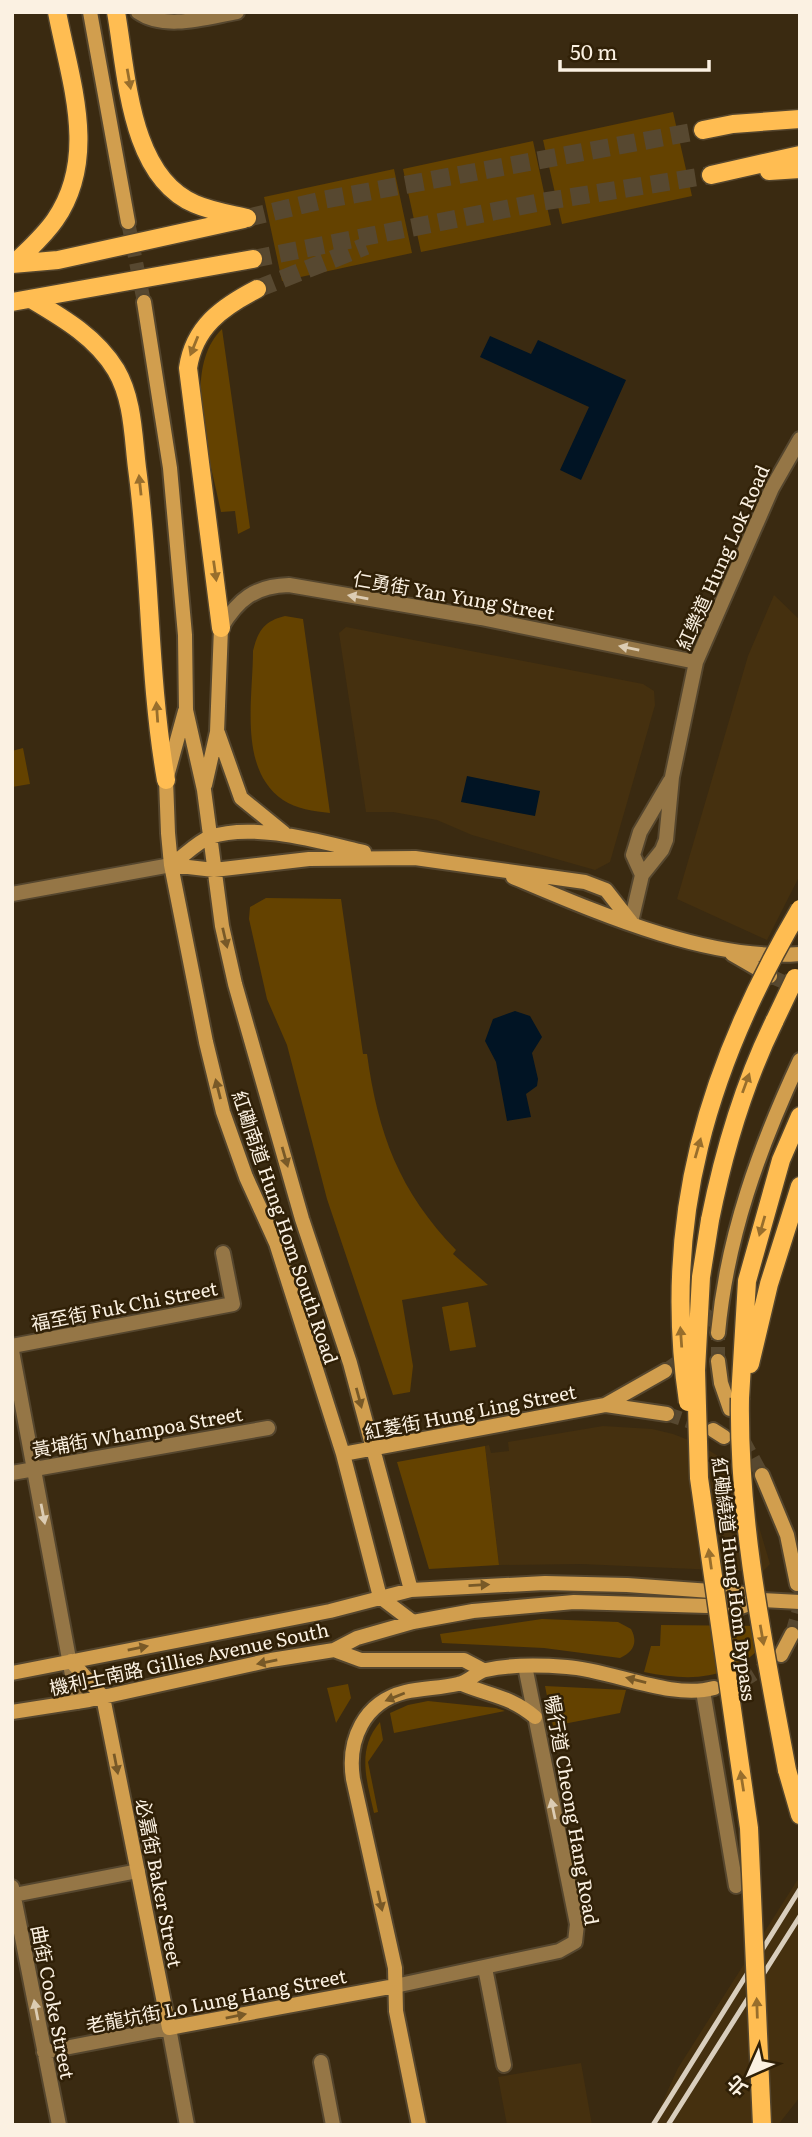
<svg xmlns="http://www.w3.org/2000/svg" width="812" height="2137" viewBox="0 0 812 2137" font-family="Literata,'Noto Sans TC',serif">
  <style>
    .built { fill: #45300f }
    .green { fill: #644200 }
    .water { fill: #011424 }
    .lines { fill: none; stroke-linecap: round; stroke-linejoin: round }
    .secondary-tunnel { stroke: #574830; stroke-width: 14; stroke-dasharray: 14 7; stroke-linecap: butt }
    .primary-tunnel { stroke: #574830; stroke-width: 18; stroke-dasharray: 18 9; stroke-linecap: butt }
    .street-casing { stroke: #55462e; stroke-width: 18 }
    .secondary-casing { stroke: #55462e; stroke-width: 18 }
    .primary-casing { stroke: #55462e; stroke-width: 21 }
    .street { stroke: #957646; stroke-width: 14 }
    .secondary { stroke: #d19e4e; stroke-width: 14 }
    .primary { stroke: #ffbd52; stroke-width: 18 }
    .rail { stroke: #d9cebd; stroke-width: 5 }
    .primary-bridge-casing { stroke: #55462e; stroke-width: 21; stroke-linecap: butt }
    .primary-bridge { stroke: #ffbd52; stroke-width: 18 }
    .oneway { fill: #986e2c }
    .oneway2 { fill: #dcccb3 }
    .oneway3 { fill: #785927 }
    .labels { text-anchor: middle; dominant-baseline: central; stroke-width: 5; stroke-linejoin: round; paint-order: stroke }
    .street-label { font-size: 19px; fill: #fbf1e2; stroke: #302007 }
  </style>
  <rect width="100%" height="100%" fill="#3a2a11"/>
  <path class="built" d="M 774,595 L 800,620 L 800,875 L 767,940 L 677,899 L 748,656 Z
    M 346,627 L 643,684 L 654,691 L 655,705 L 610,862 L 595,870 L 472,835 L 437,820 L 393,812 L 366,812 L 339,633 Z
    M 603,1426 L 652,1429 L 673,1434 L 699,1444 L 718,1456 L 737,1477 L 751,1500 L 770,1564 L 762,1572 L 581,1564 L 499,1565 L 485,1446 L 489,1445 L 491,1453 L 509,1451 L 508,1442 Z
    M 800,1876 L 800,2097 L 778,2125 L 652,2125 L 678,2068 Z
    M 581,2063 L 592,2125 L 507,2125 L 498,2077 Z"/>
  <path class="green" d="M 673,112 L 692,196 L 562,224 L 543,140 Z
    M 533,141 L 551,225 L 421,252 L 403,169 Z
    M 394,169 L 412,253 L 282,281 L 264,197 Z
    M 222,329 L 250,528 L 238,534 L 235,511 L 221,512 C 211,460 180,370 222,329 Z
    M 285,616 L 303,619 L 330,813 C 314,811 296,809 283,800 C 238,769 253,699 253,651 C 258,631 264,621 285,616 Z
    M 23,748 L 30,784 L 12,787 L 12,751 Z
    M 266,898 L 341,899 L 363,1054 L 367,1054 C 378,1134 399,1191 456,1250 L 453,1254 L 488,1285 L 402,1300 L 413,1366 L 410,1392 L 393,1395 L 327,1199 L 287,1045 L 267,999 L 249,919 L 250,907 Z
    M 468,1302 L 476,1347 L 450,1351 L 442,1307 Z
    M 485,1446 L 499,1565 L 429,1569 L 397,1462 Z
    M 542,1619 L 618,1622 L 631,1629 C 638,1642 634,1652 620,1658 L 544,1648 L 442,1643 L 440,1634 Z
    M 661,1625 L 768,1626 L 773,1634 C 737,1679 698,1683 644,1672 L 651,1646 L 660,1646 Z
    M 348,1684 L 351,1698 L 336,1723 L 327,1688 Z
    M 545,1686 L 626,1690 L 620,1713 L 553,1726 Z
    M 428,1701 L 496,1708 L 505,1711 L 394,1733 L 390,1713 L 408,1705 Z
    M 380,1722 L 383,1740 L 368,1762 L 378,1812 L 374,1813 C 367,1781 356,1750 380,1722 Z"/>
  <path class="water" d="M 490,336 L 531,354 L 538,340 L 626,380 L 581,480 L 560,470 L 589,407 L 480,357 Z
    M 467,776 L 540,791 L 535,816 L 461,802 Z
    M 515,1011 L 530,1016 L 542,1037 L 532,1053 L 538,1079 L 537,1086 L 526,1094 L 531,1117 L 507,1121 L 496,1062 L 485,1041 L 493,1019 Z"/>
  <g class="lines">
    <path class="secondary-tunnel" d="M 128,222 L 144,302
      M 770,976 L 800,989
      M 718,1361 L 718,1333
      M 665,1371 L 679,1361 L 721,1305
      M 667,1414 L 706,1427
      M 743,1440 L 762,1475
      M 792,1634 L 800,1606
      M 721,1686 L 749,1677 L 775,1661"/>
    <path class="primary-tunnel" d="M 247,218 L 323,200 L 703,130
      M 253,259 L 541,202 L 711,175
      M 257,289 L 366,246"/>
    <g class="street-casing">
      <path id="street" d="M 138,12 C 165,31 208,17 237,12
        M 221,628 C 238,599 255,586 289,585 L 481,618 L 696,662
        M 642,875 L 633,855 L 640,832 L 670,781
        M 12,894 L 171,865
        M 631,922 L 642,875 L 662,850 L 666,840 L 672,777 L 696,662 L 772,488 L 800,439
        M 12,1346 L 233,1304 L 223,1253
        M 12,1351 L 77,1702
        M 12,1473 L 268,1428
        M 703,1691 L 736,1886
        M 12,1887 L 59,2125
        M 14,1895 L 138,1871
        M 485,1968 L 504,2065
        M 395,1986 L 559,1951 L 575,1942 L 577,1924 L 525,1666
        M 44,2052 L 169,2028 L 187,2125
        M 321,2062 L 333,2125"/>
    </g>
    <g class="secondary-casing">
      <path id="secondary" d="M 90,12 L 128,222
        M 144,302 L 170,468 L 185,635 L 186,710 L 204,790 L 222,926 L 235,984 L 302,1219 L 350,1363 L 411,1590
        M 185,711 L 166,780 L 168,833 L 171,865 L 206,1042 L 223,1112 L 246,1177 L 276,1243 L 343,1454 L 380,1597
        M 218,733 L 241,798 L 284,833
        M 205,785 L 217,732 L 221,628
        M 171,865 L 214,870 L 309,859 L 415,858 L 585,882 L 606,890 L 631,922
        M 171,865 C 183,857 197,842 210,837 C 254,822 321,842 364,852
        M 513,877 C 596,912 709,962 800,954
        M 732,954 L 770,976
        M 718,1333 C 727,1236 759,1148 800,1060
        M 718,1361 L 721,1383 L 730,1409
        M 606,1405 L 667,1414
        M 713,1430 L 724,1437
        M 343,1454 L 605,1405 L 665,1371
        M 762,1475 L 787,1535 L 797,1584
        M 380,1597 L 413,1622
        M 334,1650 L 361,1660 L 464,1660 L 483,1670
        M 781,1655 L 792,1634
        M 71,1661 L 103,1697 L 169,2028 L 395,1986
        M 12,1673 L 330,1611 L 411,1590 L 545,1583 L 627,1585 L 739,1593 L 761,1600 L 800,1602
        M 462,1684 C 491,1696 510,1696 535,1717
        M 12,1712 L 89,1700 L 271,1660 L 334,1650 L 357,1638 L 413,1622 L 473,1611 L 574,1602 L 741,1607 L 761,1600
        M 419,2125 L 396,2011 L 395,1968 L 353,1779 C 347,1740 364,1702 405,1692 C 423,1688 441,1688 458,1684 C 469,1682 476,1672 486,1670 C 512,1664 541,1665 567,1667 C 612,1670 671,1700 714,1688"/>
    </g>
    <g class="primary-casing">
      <path id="primary" d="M 116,12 C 127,73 129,176 195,204 C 211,211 230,214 247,218
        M 703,130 L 733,124 L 800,119
        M 769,171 L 800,169
        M 711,175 L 800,155
        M 15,263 C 29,249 44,236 55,220 C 99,157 70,80 57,12
        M 12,264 L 58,260 L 244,219
        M 31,299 C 63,318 96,337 116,370 C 133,399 133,435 137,468 C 151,571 148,677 166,780
        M 12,302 L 253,259
        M 221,628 L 188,368 C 194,327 222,307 257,289
        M 710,1220 C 724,1150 743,1085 775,1020
        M 750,1364 L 769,1284 L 800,1186
        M 740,1398 L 747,1281 L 781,1160 L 800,1116
        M 787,1770 L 800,1815"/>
    </g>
    <use href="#street" class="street"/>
    <use href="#secondary" class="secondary"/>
    <use href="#primary" class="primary"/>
    <path class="rail" d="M 653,2125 L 800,1889
      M 668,2125 L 800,1916"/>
    <g class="primary-bridge-casing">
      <path id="primary-bridge" d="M 775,1020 L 795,978
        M 710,1220 L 701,1277 L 696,1370 L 699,1478 L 749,1828 L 762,2125
        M 740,1398 C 738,1524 764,1646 787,1770
        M 688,1402 C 661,1220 708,1065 800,909"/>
    </g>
    <use href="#primary-bridge" class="primary-bridge"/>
  </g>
  <defs><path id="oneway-solid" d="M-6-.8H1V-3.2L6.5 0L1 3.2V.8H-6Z" transform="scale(1.75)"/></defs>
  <g class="oneway">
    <use href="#oneway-solid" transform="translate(129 79) rotate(80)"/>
    <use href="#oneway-solid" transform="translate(194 346) rotate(112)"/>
    <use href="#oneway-solid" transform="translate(140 485) rotate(-96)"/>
    <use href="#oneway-solid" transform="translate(215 571) rotate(82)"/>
    <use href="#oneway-solid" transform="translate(157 712) rotate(-94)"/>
    <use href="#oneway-solid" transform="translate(746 1083) rotate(-70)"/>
    <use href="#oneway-solid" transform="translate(698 1148) rotate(-74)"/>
    <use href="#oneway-solid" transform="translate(762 1226) rotate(106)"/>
    <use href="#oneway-solid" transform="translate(681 1337) rotate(-94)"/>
    <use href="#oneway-solid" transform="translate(710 1559) rotate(-98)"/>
    <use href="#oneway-solid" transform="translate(762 1635) rotate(80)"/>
    <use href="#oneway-solid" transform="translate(742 1781) rotate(-99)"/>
    <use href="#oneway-solid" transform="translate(757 2008) rotate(-92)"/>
  </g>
  <g class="oneway2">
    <use href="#oneway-solid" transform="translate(358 597) rotate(-170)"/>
    <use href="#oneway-solid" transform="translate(629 648) rotate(-168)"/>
    <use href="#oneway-solid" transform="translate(43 1514) rotate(79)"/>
    <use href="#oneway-solid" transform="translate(553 1809) rotate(-102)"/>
    <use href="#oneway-solid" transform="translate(36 2010) rotate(-101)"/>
  </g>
  <g class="oneway3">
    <use href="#oneway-solid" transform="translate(225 938) rotate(77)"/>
    <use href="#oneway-solid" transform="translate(218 1089) rotate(-104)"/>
    <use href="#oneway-solid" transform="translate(285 1157) rotate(74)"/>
    <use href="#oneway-solid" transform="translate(359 1398) rotate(75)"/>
    <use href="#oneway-solid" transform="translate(479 1585) rotate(-3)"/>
    <use href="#oneway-solid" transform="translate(138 1648) rotate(-11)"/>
    <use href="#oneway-solid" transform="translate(267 1662) rotate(169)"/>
    <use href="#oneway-solid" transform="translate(636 1680) rotate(-166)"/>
    <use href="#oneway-solid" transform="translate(395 1697) rotate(158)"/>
    <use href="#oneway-solid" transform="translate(116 1764) rotate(79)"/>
    <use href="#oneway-solid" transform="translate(380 1901) rotate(77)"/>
    <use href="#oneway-solid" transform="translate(236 2016) rotate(-11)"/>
  </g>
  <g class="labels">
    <g class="street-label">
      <text transform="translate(722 557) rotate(-66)">紅樂道 Hung Lok Road</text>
      <text transform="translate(454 595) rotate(10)">仁勇街 Yan Yung Street</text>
      <text transform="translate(286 1227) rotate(71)">紅磡南道 Hung Hom South Road</text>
      <text transform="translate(124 1305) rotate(-11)">福至街 Fuk Chi Street</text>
      <text transform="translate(470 1411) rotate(-11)">紅菱街 Hung Ling Street</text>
      <text transform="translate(137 1431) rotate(-10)">黃埔街 Whampoa Street</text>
      <text transform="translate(735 1579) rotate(83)">紅磡繞道 Hung Hom Bypass</text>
      <text transform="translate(189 1658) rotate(-12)">機利士南路 Gillies Avenue South</text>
      <text transform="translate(573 1810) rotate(80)">暢行道 Cheong Hang Road</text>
      <text transform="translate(160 1883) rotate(79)">必嘉街 Baker Street</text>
      <text transform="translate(216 2000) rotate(-11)">老龍坑街 Lo Lung Hang Street</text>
      <text transform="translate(54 2002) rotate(79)">曲街 Cooke Street</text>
    </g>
  </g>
  <rect width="812" height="2137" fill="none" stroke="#fbf1e2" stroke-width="28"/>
  <g transform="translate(749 2074) rotate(225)" stroke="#302007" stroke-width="5" paint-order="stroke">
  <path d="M0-5L12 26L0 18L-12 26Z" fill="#fbf1e2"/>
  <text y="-10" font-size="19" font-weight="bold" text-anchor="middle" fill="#fbf1e2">北</text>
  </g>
  <path d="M560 60v10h149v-10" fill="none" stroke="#fbf1e2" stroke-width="3.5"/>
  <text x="570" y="60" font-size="21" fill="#fbf1e2" stroke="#302007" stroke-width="5" paint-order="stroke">50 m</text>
</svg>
